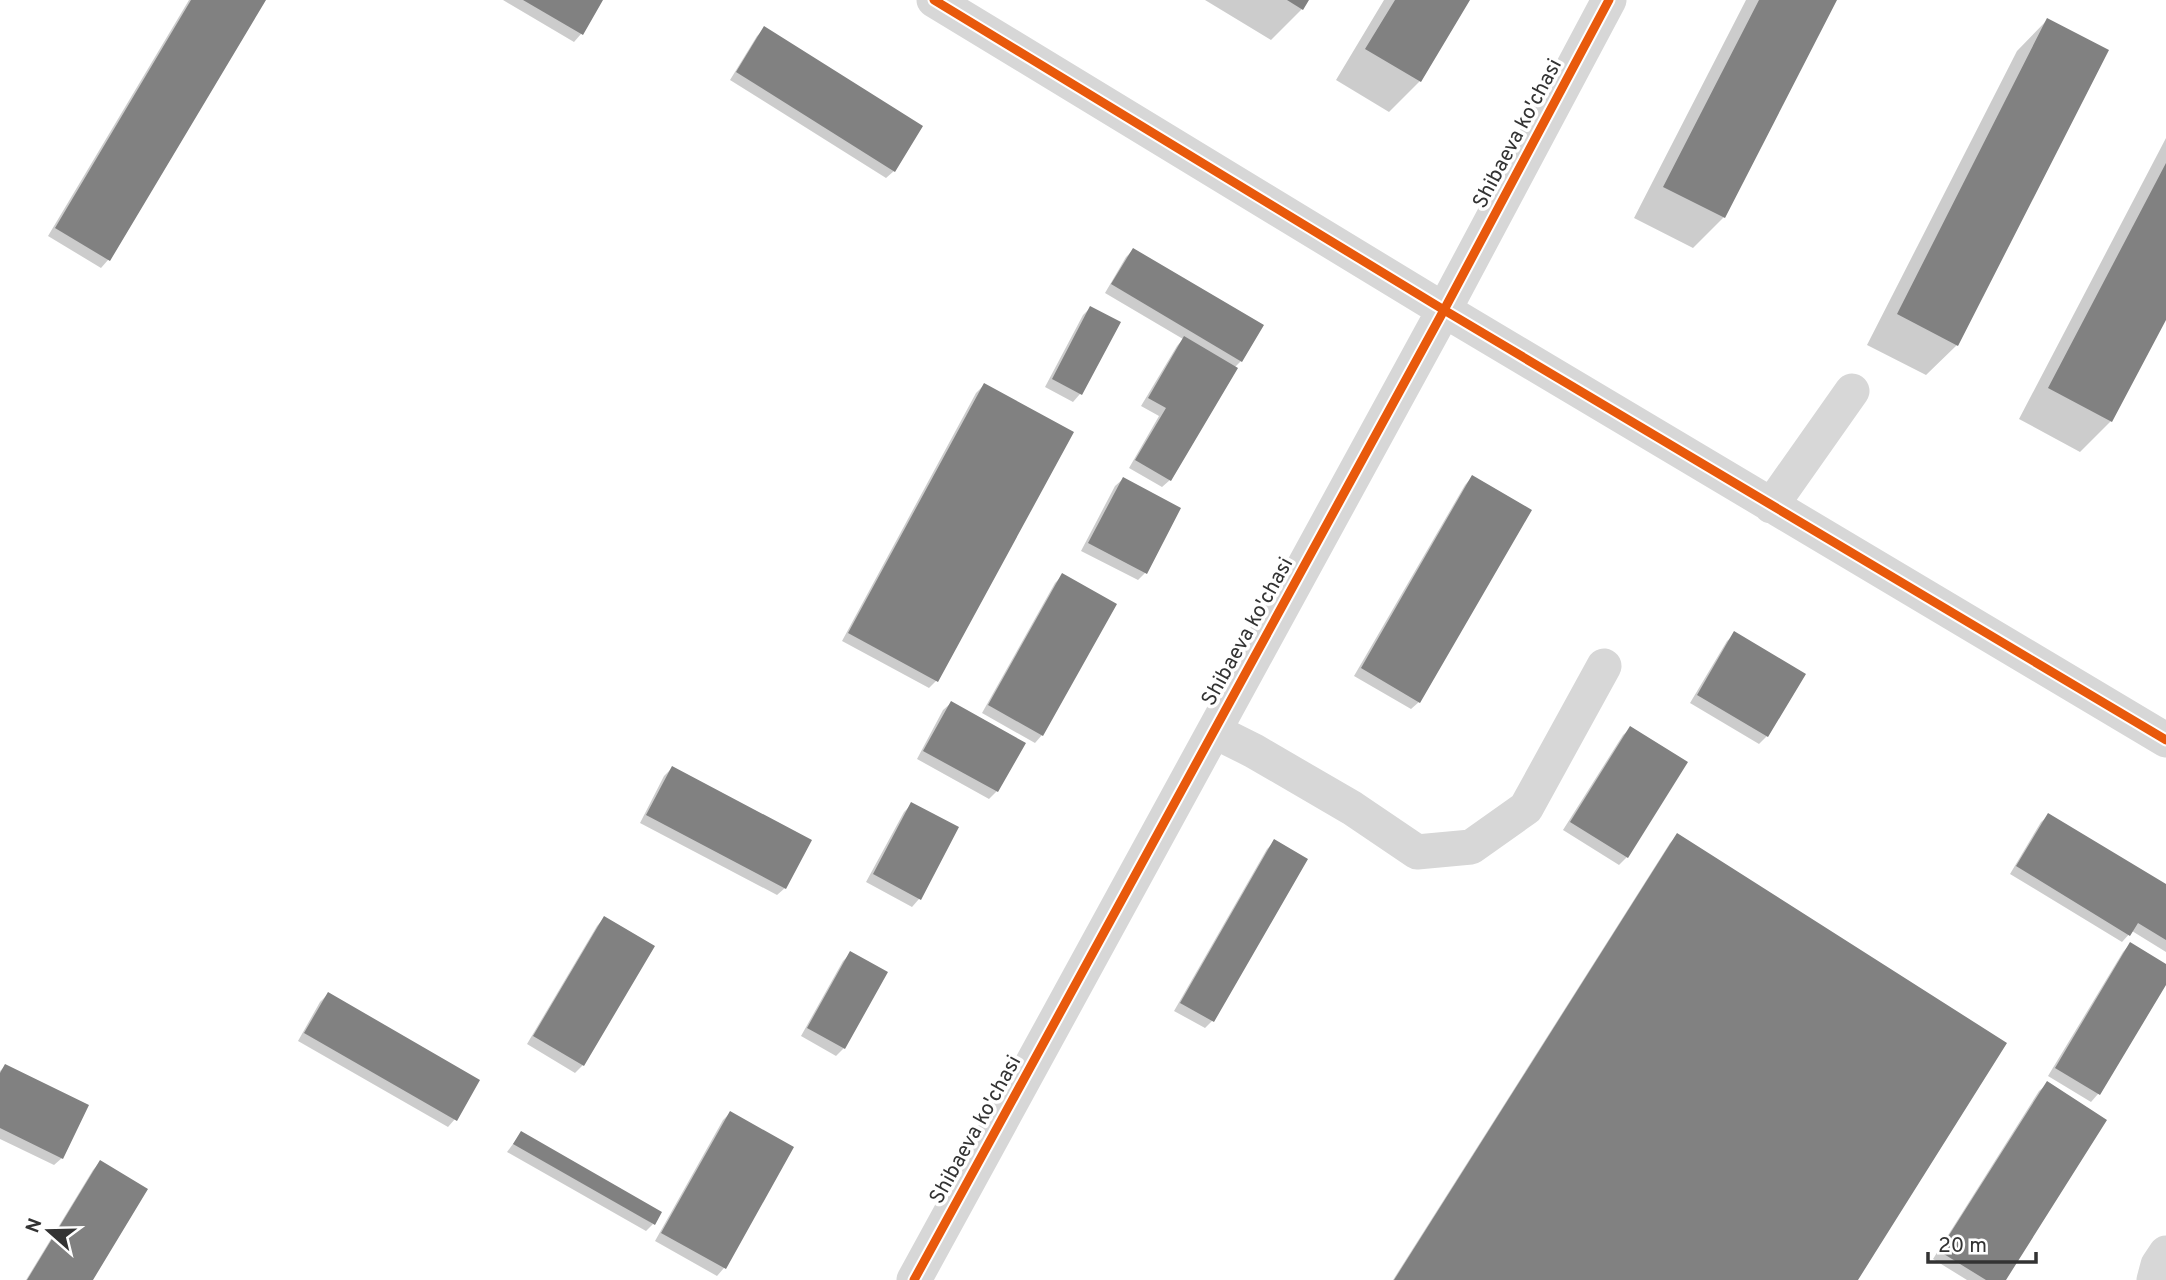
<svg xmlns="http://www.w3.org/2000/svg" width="2166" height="1280" viewBox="0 0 2166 1280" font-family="Overpass,sans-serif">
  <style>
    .shadow { fill: #0003 }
    .building { fill: #818181 }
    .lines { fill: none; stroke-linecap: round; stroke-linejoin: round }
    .minor { stroke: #d7d7d7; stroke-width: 35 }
    .cycleway-casing { stroke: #fff; stroke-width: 13 }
    .cycleway { stroke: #e8590c; stroke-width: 9 }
    .labels { text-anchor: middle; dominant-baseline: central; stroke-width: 7; stroke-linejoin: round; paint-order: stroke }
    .street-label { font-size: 21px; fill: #333; stroke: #fff }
  </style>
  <rect width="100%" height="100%" fill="#fff"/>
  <path class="shadow" d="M 189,0 L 264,0 L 108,260 L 101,268 L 48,236 Z
    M 503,0 L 601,0 L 581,34 L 574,42 Z
    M 1205,0 L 1307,0 L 1302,9 L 1271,40 Z
    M 1384,0 L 1468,0 L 1420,81 L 1389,112 L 1336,80 Z
    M 1746,0 L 1835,0 L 1724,217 L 1693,248 L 1634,218 Z
    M 2047,20 L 1957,345 L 1926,375 L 1867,345 L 2017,51 Z
    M 764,29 L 894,171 L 886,178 L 730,80 L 757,36 Z
    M 2166,138 L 2166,316 L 2111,421 L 2080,452 L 2019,419 Z
    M 1133,250 L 1262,326 L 1241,361 L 1234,368 L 1170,480 L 1162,487 L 1129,468 L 1159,416 L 1141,406 L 1177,346 L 1183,339 L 1105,293 L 1126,257 Z
    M 1090,308 L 1119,323 L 1080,394 L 1073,402 L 1045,387 L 1083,315 Z
    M 984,385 L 937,680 L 929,688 L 842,641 L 976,393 Z
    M 1472,477 L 1419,702 L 1411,709 L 1354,676 L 1465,485 Z
    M 1123,479 L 1145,573 L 1138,580 L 1081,551 L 1115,486 Z
    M 1063,575 L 1042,735 L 1035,743 L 982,713 L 1055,583 Z
    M 1735,634 L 1804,675 L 1767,736 L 1759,744 L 1690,703 L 1727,641 Z
    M 951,703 L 1023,743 L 997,791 L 989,799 L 917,759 L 943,710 Z
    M 1631,728 L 1686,763 L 1627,857 L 1619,865 L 1563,830 L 1623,735 Z
    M 672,768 L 785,888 L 777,895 L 640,823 L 664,776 Z
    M 912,804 L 919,899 L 912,907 L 866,882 L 904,812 Z
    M 2049,815 L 2166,886 L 2166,952 L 2132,931 L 2122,942 L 2010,874 L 2041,822 Z
    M 1677,836 L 1856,1280 L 1393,1280 L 1670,843 Z
    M 1275,841 L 1212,1021 L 1205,1028 L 1174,1011 L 1267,849 Z
    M 604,918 L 583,1065 L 575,1073 L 527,1044 L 597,926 Z
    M 2130,944 L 2166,966 L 2166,981 L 2098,1094 L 2091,1102 L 2048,1076 L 2123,952 Z
    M 850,954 L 844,1048 L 836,1056 L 801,1036 L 843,961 Z
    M 328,994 L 455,1119 L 448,1127 L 298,1041 L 320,1002 Z
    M 5,1066 L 62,1158 L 54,1165 L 0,1139 L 0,1071 Z
    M 2047,1084 L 2004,1280 L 1967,1280 L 1933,1259 L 2039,1091 Z
    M 730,1113 L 792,1148 L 724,1268 L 717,1276 L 655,1241 L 723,1120 Z
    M 521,1133 L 653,1224 L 646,1231 L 507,1152 Z
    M 100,1162 L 91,1280 L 26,1280 L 93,1170 Z"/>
  <path class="building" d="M 191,0 L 266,0 L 110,261 L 55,228 Z
    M 523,0 L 603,0 L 583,35 Z
    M 1287,0 L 1309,0 L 1303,10 Z
    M 1395,0 L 1470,0 L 1421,82 L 1365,49 Z
    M 1759,0 L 1837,0 L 1725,218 L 1663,187 Z
    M 2047,18 L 2109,50 L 1958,346 L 1897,314 Z
    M 764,26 L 923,126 L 895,172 L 736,72 Z
    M 2166,163 L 2166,320 L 2112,422 L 2048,388 Z
    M 1133,248 L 1264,325 L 1242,362 L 1111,284 Z
    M 1090,306 L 1121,322 L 1082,395 L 1052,379 Z
    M 1184,336 L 1238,368 L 1171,481 L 1135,460 L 1166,408 L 1148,398 Z
    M 984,383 L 1074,432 L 938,682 L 848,633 Z
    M 1472,475 L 1532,510 L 1420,703 L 1361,668 Z
    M 1123,477 L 1181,508 L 1147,574 L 1088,543 Z
    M 1062,573 L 1117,604 L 1043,736 L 988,705 Z
    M 1734,631 L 1806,674 L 1768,737 L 1697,695 Z
    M 951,701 L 1026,743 L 998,792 L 923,751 Z
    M 1630,726 L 1688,762 L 1628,858 L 1570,822 Z
    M 672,766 L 812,840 L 786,889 L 646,815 Z
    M 911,802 L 959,827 L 921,900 L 873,874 Z
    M 2048,813 L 2166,884 L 2166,940 L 2138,923 L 2130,936 L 2016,866 Z
    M 1677,833 L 2007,1043 L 1858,1280 L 1394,1280 Z
    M 1274,839 L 1308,859 L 1214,1022 L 1180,1003 Z
    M 604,916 L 655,946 L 584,1066 L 533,1036 Z
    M 2130,942 L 2166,964 L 2166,985 L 2100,1095 L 2055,1068 Z
    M 850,951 L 888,972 L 845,1049 L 807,1028 Z
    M 328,992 L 480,1080 L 457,1121 L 304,1033 Z
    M 5,1064 L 89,1105 L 63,1159 L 0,1128 L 0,1073 Z
    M 2047,1081 L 2107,1120 L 2006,1280 L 1986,1280 L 1939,1251 Z
    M 730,1111 L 794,1147 L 726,1269 L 661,1233 Z
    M 521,1131 L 662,1212 L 655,1225 L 513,1144 Z
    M 100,1160 L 148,1189 L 93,1280 L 27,1280 Z"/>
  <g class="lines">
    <path class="minor" d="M 934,0 L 1444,310 L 2166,740
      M 1771,506 L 1852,391
      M 1214,731 L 1254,751 L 1352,808 L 1417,852 L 1471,847 L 1526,808 L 1604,666
      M 914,1280 L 1444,310 L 1609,0
      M 2154,1280 L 2158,1265 L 2166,1253"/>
    <g class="cycleway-casing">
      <path id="cycleway" d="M 934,0 L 1444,310 L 2166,740
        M 914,1280 L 1444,310 L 1609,0"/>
    </g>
    <use href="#cycleway" class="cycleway"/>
  </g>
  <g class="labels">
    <g class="street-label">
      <text transform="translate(1518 134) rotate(-62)">Shibaeva ko'chasi</text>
      <text transform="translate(1248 632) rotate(-61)">Shibaeva ko'chasi</text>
      <text transform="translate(976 1130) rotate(-61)">Shibaeva ko'chasi</text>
    </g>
  </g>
  <g transform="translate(49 1231) rotate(290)" stroke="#ffffff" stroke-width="5" paint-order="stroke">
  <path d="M0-5L12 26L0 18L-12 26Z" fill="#333333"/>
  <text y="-10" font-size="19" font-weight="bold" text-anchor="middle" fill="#333333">N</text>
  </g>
  <path d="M1928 1252v10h108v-10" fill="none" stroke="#333333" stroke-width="3.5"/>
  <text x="1938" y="1252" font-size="21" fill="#333333" stroke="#ffffff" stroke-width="5" paint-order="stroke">20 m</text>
</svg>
